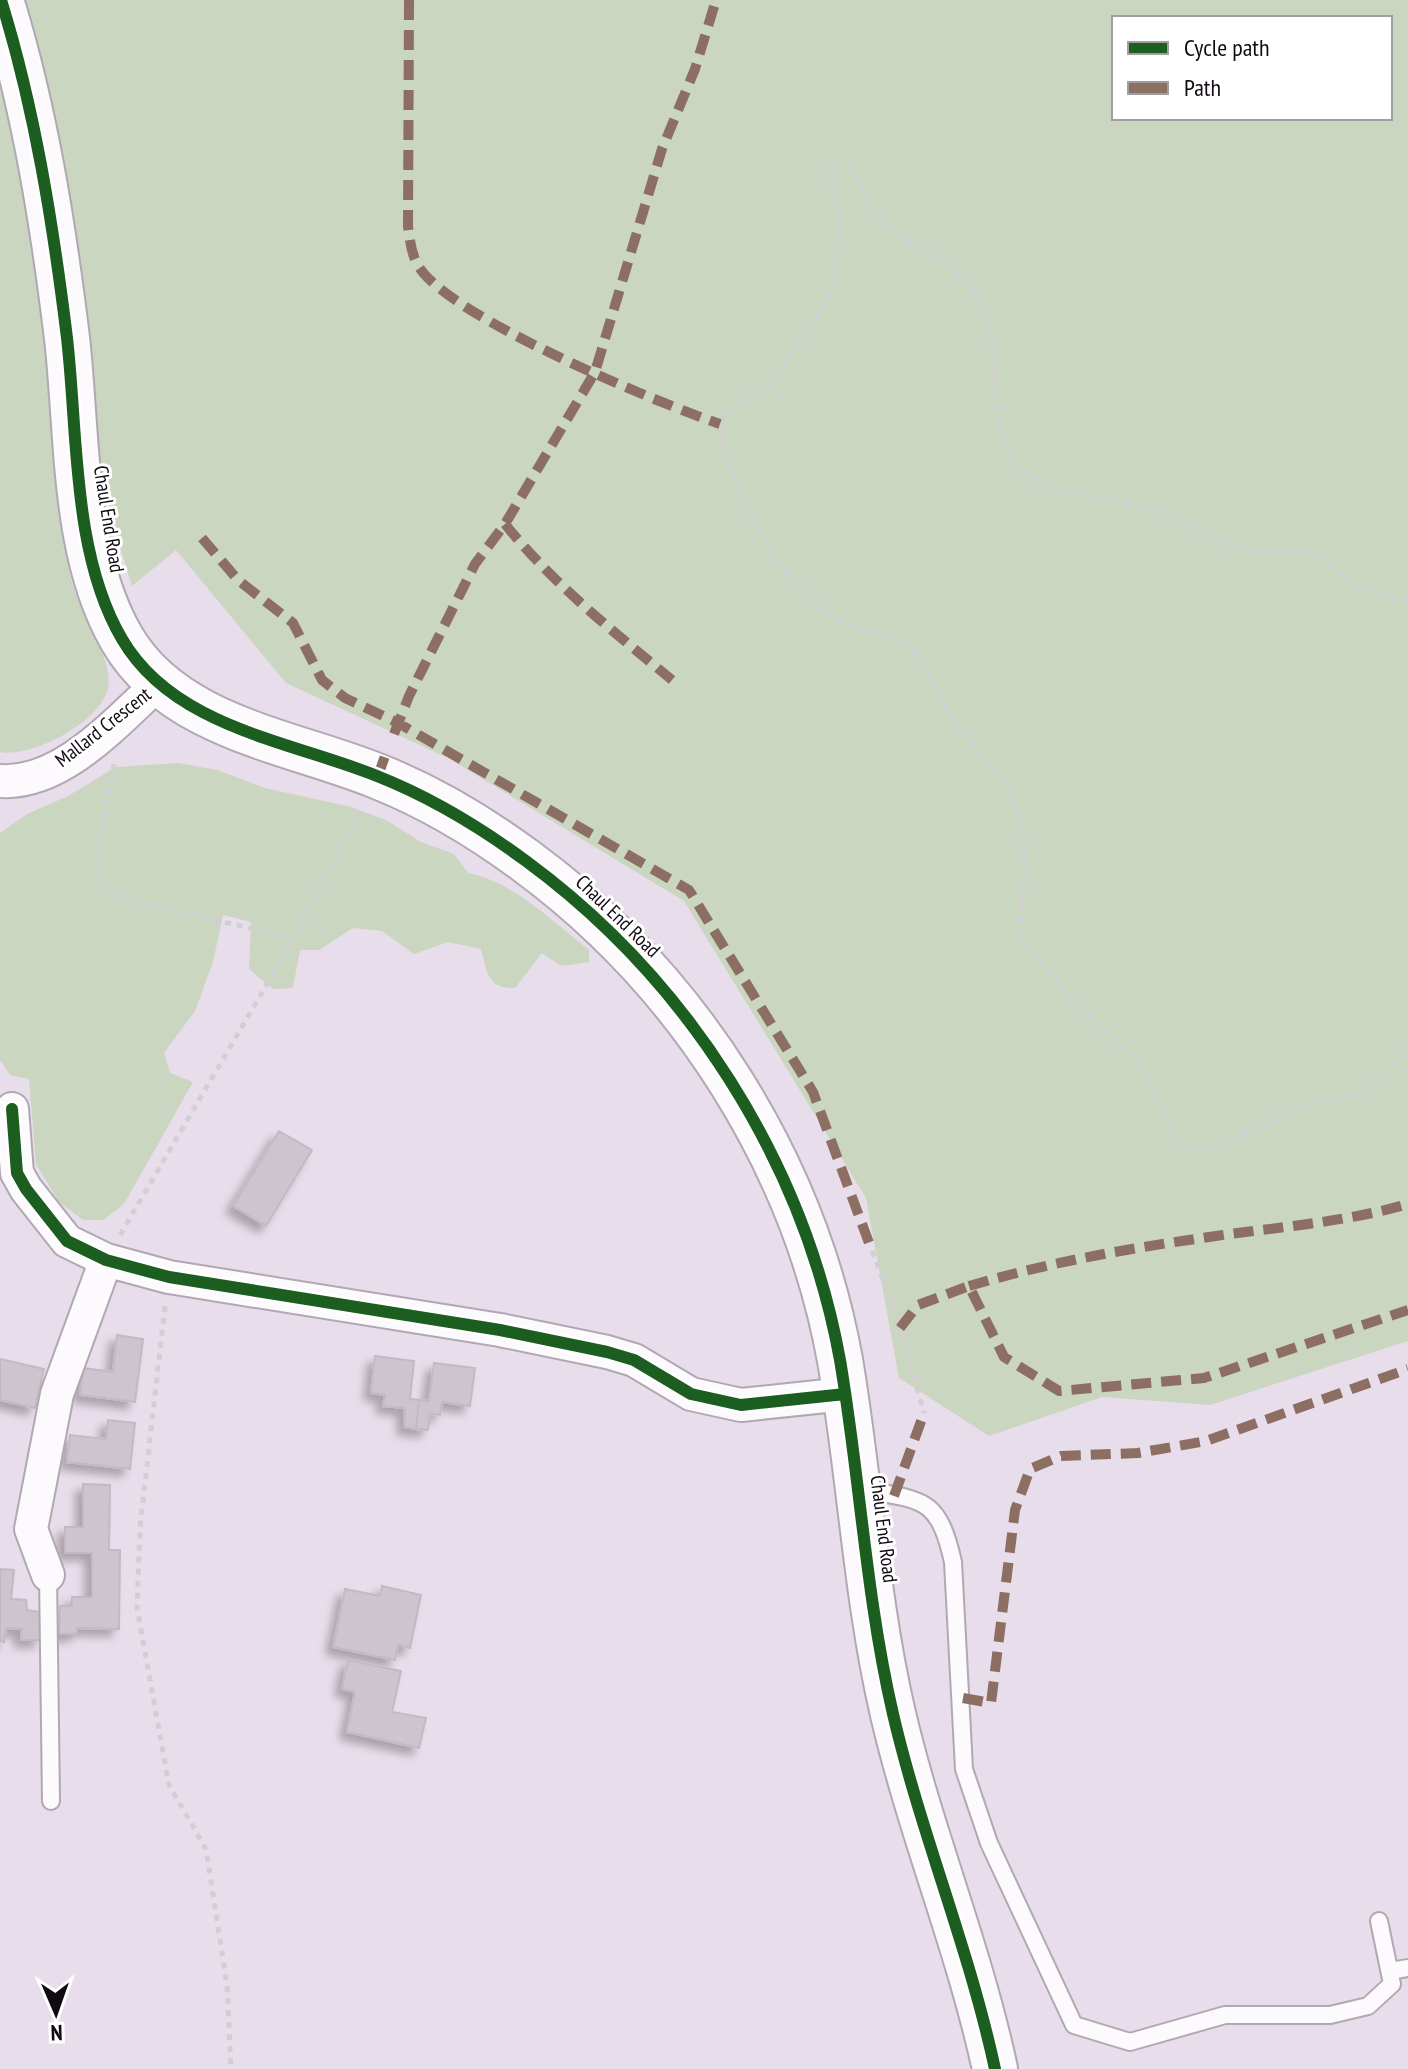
<svg xmlns="http://www.w3.org/2000/svg" width="1408" height="2069" viewBox="0 0 1408 2069" font-family="'PT Sans Narrow',sans-serif">
  <style>
    .green { fill: #cad6bf; fill-rule: evenodd }
    .building { fill: #cdc4ce; stroke: #c2b9c4; stroke-width: 2; filter: url(#shadow) }
    .lines { fill: none; stroke-linecap: round; stroke-linejoin: round }
    .lane-casing { stroke: #b1a8b3; stroke-width: 20 }
    .street-casing { stroke: #b1a8b3; stroke-width: 36 }
    .secondary-casing { stroke: #b1a8b3; stroke-width: 48 }
    .path { stroke: #d2cfd3; stroke-width: 5; stroke-dasharray: 6 6; stroke-linecap: butt }
    .lane { stroke: #fcfafc; stroke-width: 16 }
    .street { stroke: #fcfafc; stroke-width: 32 }
    .secondary { stroke: #fcfafc; stroke-width: 44 }
    .quiet { stroke: #8d6e63; stroke-width: 10; stroke-dasharray: 20 10; stroke-linecap: butt }
    .cycleway-casing { stroke: #fff; stroke-width: 17 }
    .cycleway { stroke: #1b5e20; stroke-width: 12 }
    .labels { text-anchor: middle; dominant-baseline: central; stroke-width: 6; stroke-linejoin: round; paint-order: stroke }
    .street-label { font-size: 20px; fill: #110a12; stroke: #fff }
  </style>
  <defs>
    <filter id="shadow"><feDropShadow dx="-7" dy="7" stdDeviation="4" flood-color="#0004"/></filter>
  </defs>
  <rect width="100%" height="100%" fill="#e8ddea"/>
  <path class="green" d="M 16,0 L 1408,0 L 1408,1341 L 1210,1405 L 1102,1397 L 989,1436 L 899,1378 L 866,1198 L 684,901 L 450,759 L 286,683 L 176,550 L 132,586 L 101,484 ZM 1114,18 L 1390,18 L 1390,118 L 1114,118 Z
    M 0,64 C 14,131 33,198 41,266 C 55,368 54,472 70,574 C 76,608 114,657 108,688 C 101,722 32,758 0,752 Z
    M 178,763 L 217,770 L 265,788 L 351,807 L 386,820 L 421,842 L 454,854 L 468,873 C 514,882 553,922 589,950 L 589,962 L 561,966 L 542,953 L 515,988 C 487,989 487,971 481,949 L 448,942 L 414,954 L 382,931 L 353,928 L 319,950 L 300,950 L 293,988 L 273,989 L 249,969 L 251,922 L 223,915 L 213,962 L 195,1011 L 164,1053 L 170,1073 L 193,1082 L 124,1204 L 103,1220 L 83,1220 L 59,1202 L 36,1164 L 29,1079 L 10,1075 L 0,1060 L 0,833 L 27,814 L 68,796 L 116,767 Z"/>
  <path class="building" d="M 279,1131 L 312,1150 L 266,1226 L 233,1206 Z
    M 117,1335 L 143,1339 L 135,1402 L 80,1395 L 83,1368 L 113,1372 Z
    M 375,1356 L 414,1361 L 410,1399 L 419,1400 L 416,1429 L 404,1427 L 405,1408 L 383,1406 L 385,1395 L 371,1393 Z
    M 0,1359 L 44,1369 L 35,1408 L 0,1400 Z
    M 434,1363 L 475,1368 L 470,1406 L 442,1402 L 440,1415 L 430,1414 L 428,1430 L 416,1429 L 419,1400 L 429,1401 Z
    M 108,1420 L 135,1423 L 130,1469 L 67,1462 L 70,1435 L 106,1439 Z
    M 83,1484 L 110,1485 L 109,1550 L 120,1550 L 119,1629 L 77,1628 L 77,1634 L 59,1634 L 60,1606 L 72,1606 L 72,1597 L 92,1597 L 92,1553 L 65,1553 L 65,1527 L 83,1527 Z
    M 0,1569 L 14,1570 L 11,1599 L 26,1600 L 27,1610 L 40,1612 L 41,1640 L 21,1640 L 22,1629 L 6,1628 L 4,1642 L 0,1641 Z
    M 382,1586 L 421,1595 L 410,1648 L 398,1645 L 395,1660 L 333,1647 L 345,1589 L 380,1596 Z
    M 348,1660 L 401,1671 L 392,1712 L 426,1718 L 419,1748 L 347,1732 L 355,1692 L 342,1689 Z"/>
  <g class="lines">
    <g class="lane-casing">
      <path id="lane" d="M 860,1489 C 922,1501 938,1495 953,1562 L 964,1769 L 989,1843 L 1074,2025 L 1130,2042 L 1225,2015 L 1330,2015 L 1368,2006 L 1392,1984 L 1379,1921
        M 48,1575 L 51,1801
        M 1390,1971 L 1408,1968"/>
    </g>
    <g class="street-casing">
      <path id="street" d="M 0,781 C 62,785 117,721 159,683
        M 12,1109 L 17,1173 L 26,1189 L 67,1241 L 106,1260 L 169,1277 L 500,1330 L 607,1352 L 634,1360 L 691,1394 L 741,1405 L 845,1394
        M 48,1575 L 31,1529 L 57,1394 L 106,1260"/>
    </g>
    <g class="secondary-casing">
      <path id="secondary" d="M 1,0 C 35,110 53,224 67,338 C 78,434 72,554 122,639 C 173,727 290,741 377,776 C 430,797 480,827 526,861 C 688,980 804,1162 840,1360 C 860,1478 866,1598 893,1714 C 921,1834 969,1948 995,2069"/>
    </g>
    <path class="path" d="M 1408,601 C 1386,595 1365,591 1345,579 C 1335,573 1327,562 1317,557 C 1294,545 1269,554 1245,549 C 1210,543 1185,517 1151,508 C 1121,499 1044,494 1024,472 C 978,422 1007,358 982,305 C 962,261 913,253 882,220 C 867,204 860,181 848,163 L 839,159 L 833,163 L 830,172 L 840,226 L 835,283 L 824,306 L 773,382 L 727,415 L 720,424 C 721,479 786,593 835,619 C 860,632 892,631 913,652 C 930,669 937,694 950,714 C 964,736 986,754 1000,776 C 1035,829 1023,870 1020,929 L 1023,940 L 1071,1000 L 1135,1056 L 1177,1139 L 1185,1147 L 1197,1150 L 1262,1128 L 1300,1106 L 1357,1094 L 1374,1083 L 1408,1049
      M 114,764 C 109,797 90,860 105,889 L 139,903 L 294,938
      M 120,1235 L 294,938 L 361,808
      M 872,1251 L 895,1310 L 924,1413
      M 165,1306 L 140,1528 L 137,1608 L 169,1785 L 206,1849 L 227,1985 L 231,2069"/>
    <use href="#lane" class="lane"/>
    <use href="#street" class="street"/>
    <use href="#secondary" class="secondary"/>
    <path class="quiet" d="M 409,0 L 408,226 C 410,241 411,254 419,267 C 451,318 658,403 720,424
      M 505,524 C 552,583 614,632 672,680
      M 202,538 L 238,580 L 293,623 L 322,680 L 345,698 L 398,723 L 689,890 L 813,1092 L 872,1251
      M 394,734 L 409,696 L 475,564 L 505,524 L 595,372 L 662,149 L 695,69 L 716,0
      M 378,776 L 386,753
      M 969,1286 C 1051,1262 1125,1249 1209,1237 C 1276,1227 1342,1223 1408,1204
      M 900,1328 L 918,1305 L 969,1286 L 1004,1357 L 1059,1391 L 1204,1378 L 1408,1310
      M 894,1496 L 924,1413
      M 963,1698 L 991,1703 L 1015,1510 L 1030,1469 L 1061,1456 L 1138,1453 L 1206,1441 L 1408,1369"/>
    <g class="cycleway-casing">
      <path id="cycleway" d="M 1,0 C 35,110 53,224 67,338 C 78,434 72,554 122,639 C 173,727 290,741 377,776 C 430,797 480,827 526,861 C 688,980 804,1162 840,1360 C 860,1478 866,1598 893,1714 C 921,1834 969,1948 995,2069
        M 12,1109 L 17,1173 L 26,1189 L 67,1241 L 106,1260 L 169,1277 L 500,1330 L 607,1352 L 634,1360 L 691,1394 L 741,1405 L 845,1394"/>
    </g>
    <use href="#cycleway" class="cycleway"/>
  </g>
  <g class="labels">
    <g class="street-label">
      <text transform="translate(109 519) rotate(81)">Chaul End Road</text>
      <text transform="translate(103 727) rotate(-38)">Mallard Crescent</text>
      <text transform="translate(618 916) rotate(44)">Chaul End Road</text>
      <text transform="translate(884 1529) rotate(83)">Chaul End Road</text>
    </g>
  </g>
  <rect x="1112" y="16" width="280" height="104" fill="#ffffff" stroke="#a09da0" stroke-width="2"/>
  <rect x="1128" y="42" width="40" height="12" fill="#1b5e20" stroke="#a09da0" stroke-width="2"/>
  <text x="1184" y="56" font-size="24" fill="#110a12">Cycle path</text>
  <rect x="1128" y="82" width="40" height="12" fill="#8d6e63" stroke="#a09da0" stroke-width="2"/>
  <text x="1184" y="96" font-size="24" fill="#110a12">Path</text>
  <g transform="translate(56 2013) rotate(178)" stroke="#ffffff" stroke-width="6" paint-order="stroke">
  <path d="M0-6L14 30L0 20L-14 30Z" fill="#110a12"/>
  <text y="-12" font-size="22" font-weight="bold" text-anchor="middle" fill="#110a12">N</text>
  </g>
</svg>
